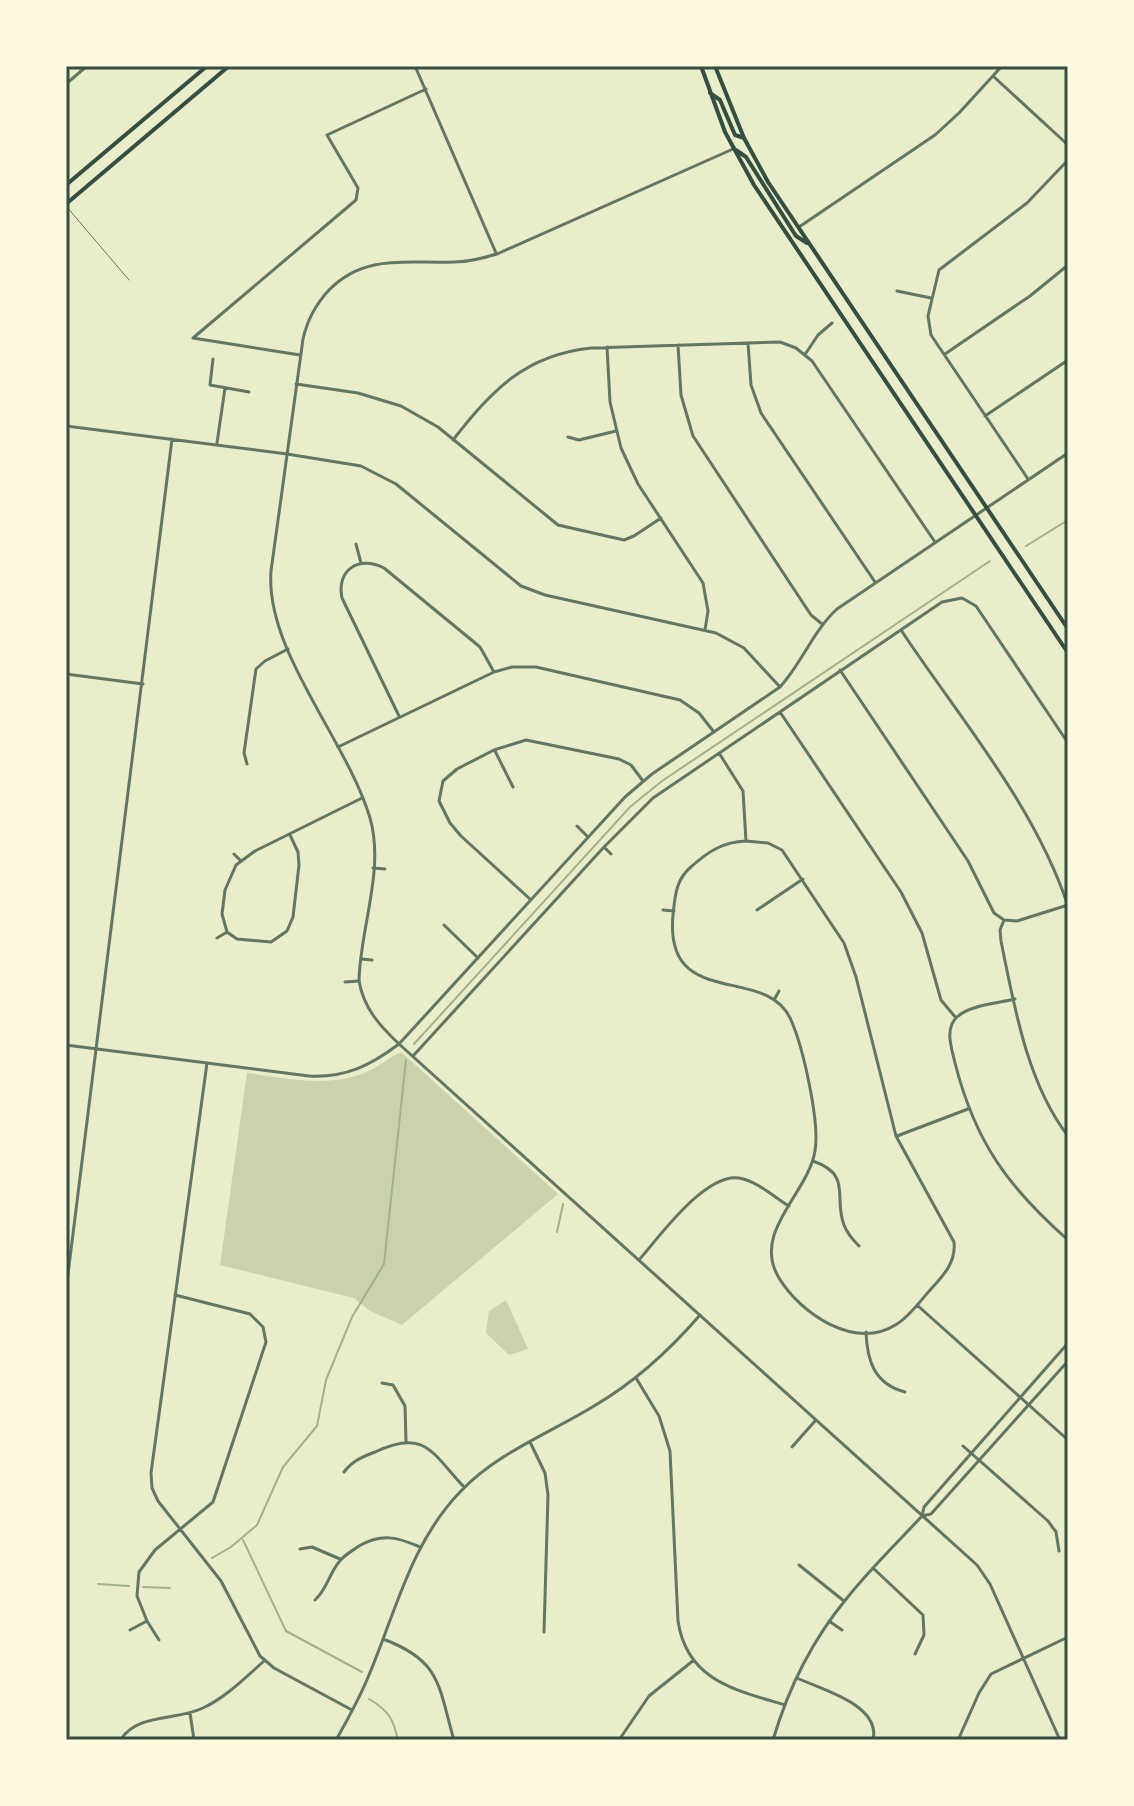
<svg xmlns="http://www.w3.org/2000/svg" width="1134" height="1806" viewBox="0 0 1134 1806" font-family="Roboto,sans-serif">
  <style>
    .green { fill: #cad2ad }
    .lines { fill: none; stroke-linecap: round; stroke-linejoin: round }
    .stream { stroke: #a3b18a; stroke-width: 2 }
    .service { stroke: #617663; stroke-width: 1 }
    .minor { stroke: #617663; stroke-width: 3 }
    .tertiary { stroke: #617663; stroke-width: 3 }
    .primary { stroke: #344e41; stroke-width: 4 }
    .trunk { stroke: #344e41; stroke-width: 4 }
    .neatline { fill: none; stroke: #344e41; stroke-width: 3 }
  </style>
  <rect width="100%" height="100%" fill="#e9edc9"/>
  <path class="green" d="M 401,1052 L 558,1194 L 402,1325 L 370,1311 L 354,1298 L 220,1265 L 247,1073 C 285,1078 326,1088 364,1073 C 377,1068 388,1058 401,1052 Z
    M 506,1300 L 528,1349 L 509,1355 L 486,1333 L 489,1311 Z"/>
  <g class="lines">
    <path class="stream" d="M 1026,546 L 1068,520
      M 414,1044 L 630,807 L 662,781 L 990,561
      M 557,1232 L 563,1204
      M 243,1540 L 286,1631 L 362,1672
      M 212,1558 L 231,1547 L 257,1525 L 283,1467 L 317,1426 L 326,1380 L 352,1317 L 384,1264 L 406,1060
      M 98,1584 L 129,1586
      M 143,1587 L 170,1588
      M 369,1699 C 389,1711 393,1718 398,1740"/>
    <path class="service" d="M 66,206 L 129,280"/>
    <path class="minor" d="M 415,66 L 496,253
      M 993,76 L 1068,145
      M 66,84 L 87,66
      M 799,227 L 935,135 L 959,113 L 1002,66
      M 897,291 L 931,298
      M 748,343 L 751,385 L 761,413 L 875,582
      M 678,345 L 681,395 L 693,436 L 811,615 L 822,624
      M 607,347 L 610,402 L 621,448 L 638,484 L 703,583 L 708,611 L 705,630
      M 806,353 L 818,335 L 832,323
      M 945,354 L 1030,296 L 1068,265
      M 300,355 L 193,338 L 356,200 L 358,188 L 327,135 L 426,89
      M 213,359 L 210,385 L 249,392
      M 296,384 L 358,393 L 401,406 L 438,427 L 558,525 L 624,540 L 634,536 L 661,518
      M 985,416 L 1068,360
      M 66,426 L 287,454 L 361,466 L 396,484 L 521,586 L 545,595 L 716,633 L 744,648 L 780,687
      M 568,437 L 579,440 L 616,431
      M 453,440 C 492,390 525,355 591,348 L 780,342 L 796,348 L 812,361 L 935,542
      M 217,443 L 225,388
      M 1028,479 L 931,335 L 928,316 L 939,270 L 1027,203 L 1068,160
      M 356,544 L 361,563
      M 901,630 C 960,719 1034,804 1068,906
      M 840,670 L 968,861 L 994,913 L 1004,920 L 1017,921 L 1068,905
      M 66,674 L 143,684
      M 780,712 L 901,892 L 922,933 L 941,1000 L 956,1018
      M 399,716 L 342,598 C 336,570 359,555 384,568 L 480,647 L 494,672
      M 338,747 L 494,672 L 512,667 L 536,667 L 680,700 L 699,713 L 714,732
      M 495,751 L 513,787
      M 719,753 L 743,791 L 746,841
      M 247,764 L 244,753 L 256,669 L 265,661 L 288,649
      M 577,826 L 587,836
      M 290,835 L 298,852 L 299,865 L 293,917 L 287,931 L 271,942 L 237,939 L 227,932 L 222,914 L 225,890 L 236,865 L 255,851 L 362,798
      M 746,841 L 768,843 L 782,850 L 844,943 L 856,977 L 896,1136 L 954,1242 C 956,1262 944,1275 931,1289 C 921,1300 910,1316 897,1324 C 855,1351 801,1314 779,1278 C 751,1232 808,1194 815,1151 C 820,1122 803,1047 791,1020 C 767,963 664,1012 673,915 C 675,895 676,879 692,866 C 709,851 723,842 746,841 Z
      M 604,847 L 611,854
      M 234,854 L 241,861
      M 373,868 L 385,869
      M 530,899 L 461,836 L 450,823 L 439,801 L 443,781 L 457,769 L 494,750 L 526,740 L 619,759 L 631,765 L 643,781
      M 663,910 L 674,911
      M 757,910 L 803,879
      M 1004,920 L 1000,930 L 1001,941 C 1014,1005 1027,1083 1068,1136
      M 444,925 L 478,958
      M 217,938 L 227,932
      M 361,959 L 372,960
      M 345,982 L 359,981
      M 1015,999 C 998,1003 970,1005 957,1017 C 944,1029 952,1049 955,1063 C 975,1142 1008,1187 1068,1240
      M 774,1000 L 779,991
      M 413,1056 L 604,847 L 653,798 L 942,602 L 962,598 L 976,606 L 1068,743
      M 207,1063 L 151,1473 L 152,1488 L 158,1501 L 221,1581 L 260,1656 L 274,1668 L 352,1710
      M 897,1136 L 968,1109
      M 813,1161 C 853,1175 833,1197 844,1225 C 847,1233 853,1240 859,1246
      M 639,1260 C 659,1237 705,1173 739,1178 C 757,1181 774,1197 789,1206
      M 66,1290 L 172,439
      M 917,1305 L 1068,1440
      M 866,1332 C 867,1360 874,1384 905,1392
      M 636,1378 L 659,1416 L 670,1451 L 678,1621 C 687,1681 736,1690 785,1705
      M 382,1383 L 393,1385 L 405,1406 L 406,1441
      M 530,1442 L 545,1473 L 548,1495 L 544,1632
      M 963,1446 L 1048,1521 L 1056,1532 L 1059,1551
      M 792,1447 L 815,1421
      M 344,1472 C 352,1461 362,1457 375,1452 C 425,1428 432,1453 464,1487
      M 300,1549 L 312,1547 L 340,1559
      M 799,1565 L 844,1601
      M 873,1568 L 923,1615 L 924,1635 L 915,1654
      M 315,1600 C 327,1589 329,1574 339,1562 C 344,1555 352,1551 359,1546 C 382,1533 397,1537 420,1547
      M 829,1621 L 842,1630
      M 130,1630 L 147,1621
      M 383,1639 C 442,1661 438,1686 454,1740
      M 159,1640 L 147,1621 L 137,1596 L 139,1572 L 155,1550 L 213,1502 L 266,1342 L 263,1327 L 250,1314 L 175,1295
      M 797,1678 C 823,1690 881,1705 873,1740
      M 190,1713 L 194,1740
      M 121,1739 C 139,1713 176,1721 203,1708 C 225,1698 246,1677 264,1661
      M 336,1740 C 348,1719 360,1697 369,1675 C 396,1611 411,1542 461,1491 C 497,1453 550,1433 594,1406 C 635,1382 669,1351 700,1315
      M 619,1740 L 649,1696 L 694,1660
      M 958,1740 L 979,1693 L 991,1674 L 1068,1637"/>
    <path class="tertiary" d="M 733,149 L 497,254 C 483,258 469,262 454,262 C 408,264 365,253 329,290 C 316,304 307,321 303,339 L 271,571 C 265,651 347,740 370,818 C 385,870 360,928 359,981 C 364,1009 380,1026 399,1044 L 977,1565 L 990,1584 L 1060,1740
      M 66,1045 L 309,1076 C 346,1078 371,1065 399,1044 L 625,797 L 652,774 L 780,687 C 802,663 813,631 837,609 L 1068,453
      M 922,1516 L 931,1514 L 1068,1361
      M 773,1740 C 788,1689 813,1639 847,1598 C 870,1569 897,1543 922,1516 L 924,1507 L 1068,1343"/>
    <path class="primary" d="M 66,185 L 207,66
      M 66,204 L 229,66"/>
    <path class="trunk" d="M 701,66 L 725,132 L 754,185 L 1068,653
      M 715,66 L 744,138 L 768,182 L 1068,629
      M 710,93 L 720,100 L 735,135 L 744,138
      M 736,150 L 746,157 L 796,236 L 807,243"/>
  </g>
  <rect width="1134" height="1806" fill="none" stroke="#fefae0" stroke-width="136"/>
  <rect x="68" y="68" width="998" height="1670" class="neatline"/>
</svg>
